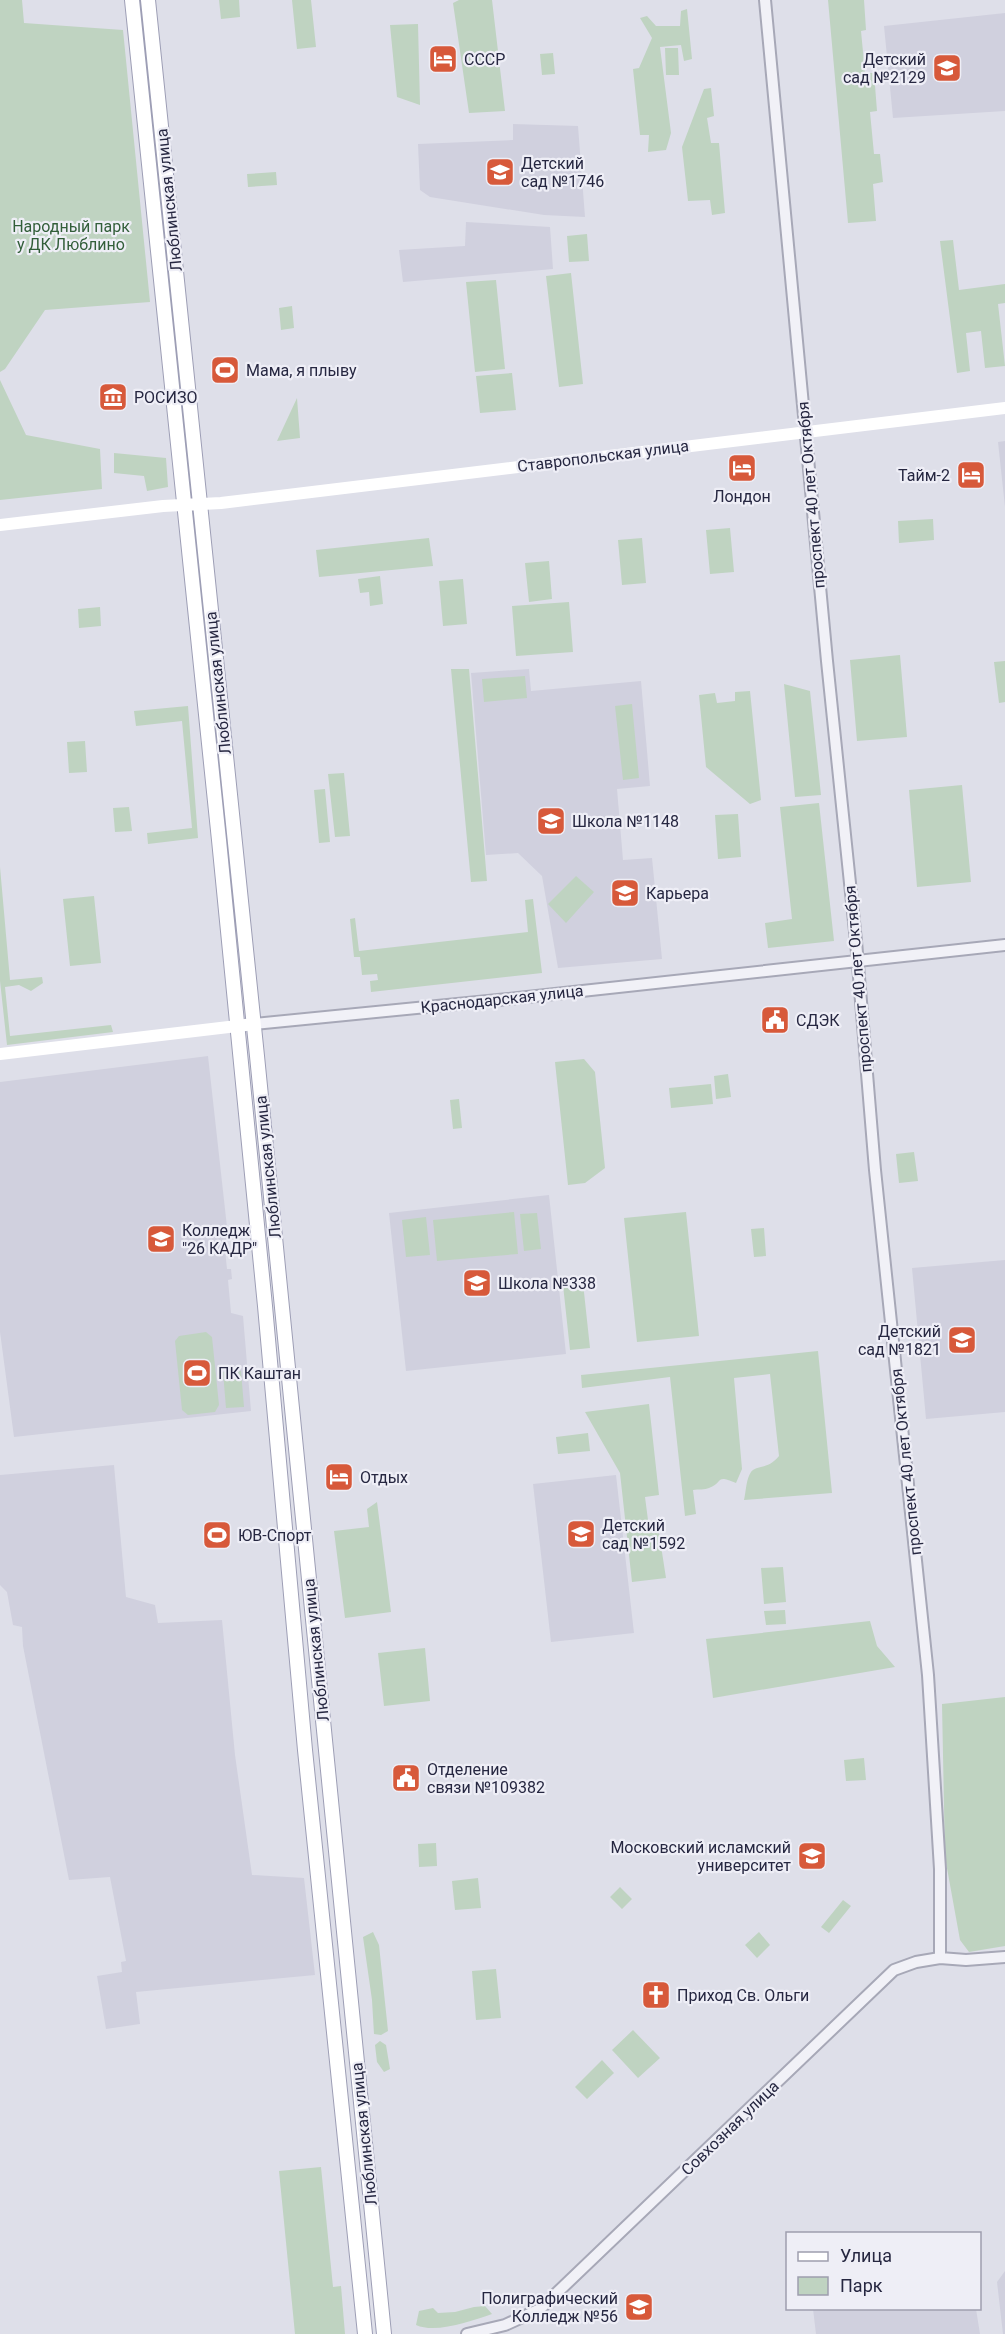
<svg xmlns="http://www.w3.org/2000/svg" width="1005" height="2334" viewBox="0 0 1005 2334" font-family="Roboto,sans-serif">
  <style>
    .built { fill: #d0d0de }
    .green { fill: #bfd3c1 }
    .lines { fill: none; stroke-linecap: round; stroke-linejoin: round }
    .tertiary-casing { stroke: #a7a8b7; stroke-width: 14 }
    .primary-casing { stroke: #9d9eb5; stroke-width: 16 }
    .tertiary { stroke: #f1f1f7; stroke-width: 10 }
    .secondary { stroke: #fff; stroke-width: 12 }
    .primary { stroke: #fff; stroke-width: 14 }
    .labels { text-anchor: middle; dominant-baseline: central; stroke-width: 4.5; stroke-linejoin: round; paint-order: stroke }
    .poi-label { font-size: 16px; fill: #262741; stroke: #eeeef6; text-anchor: start }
    .street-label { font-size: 16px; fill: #262741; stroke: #eeeef6 }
    .park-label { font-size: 16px; fill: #325e39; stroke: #eeeef6 }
  </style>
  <rect width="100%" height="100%" fill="#dedfe9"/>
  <path class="built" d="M 1005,13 L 1005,111 L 893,118 L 884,26 Z
    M 513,124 L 578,126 L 585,217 L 544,215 L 430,197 L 420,190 L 418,144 L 513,140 Z
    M 466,222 L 550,227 L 553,269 L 403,282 L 399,250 L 465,246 Z
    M 1005,441 L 1005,507 L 998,442 Z
    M 529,669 L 531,691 L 641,681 L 650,786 L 617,789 L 623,860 L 652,858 L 662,959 L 558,968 L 542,876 L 518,853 L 486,855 L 471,673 Z
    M 208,1056 L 227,1227 L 229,1228 L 230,1239 L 224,1240 L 227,1269 L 231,1269 L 232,1279 L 228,1280 L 231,1313 L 243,1316 L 251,1411 L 14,1437 L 0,1332 L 0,1082 Z
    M 549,1195 L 566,1354 L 406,1371 L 389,1213 Z
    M 1005,1260 L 1005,1412 L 926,1419 L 912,1268 Z
    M 114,1465 L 126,1597 L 155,1605 L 158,1623 L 222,1620 L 235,1755 L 252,1875 L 304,1878 L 315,1975 L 136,1992 L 140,2024 L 106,2029 L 97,1976 L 122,1972 L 121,1962 L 126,1961 L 110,1877 L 69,1880 L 23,1646 L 22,1627 L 13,1625 L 7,1592 L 0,1585 L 0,1475 Z
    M 616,1475 L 634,1633 L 551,1642 L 533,1484 Z
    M 1005,2271 L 1005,2334 L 1003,2334 L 997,2282 Z
    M 813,2309 L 976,2309 L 980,2334 L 816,2334 Z"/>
  <path class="green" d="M 0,0 L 22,0 L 24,23 L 123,30 L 150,302 L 45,310 L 5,369 L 0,372 Z
    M 219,0 L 239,0 L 240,17 L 221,19 Z
    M 292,0 L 311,0 L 316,47 L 297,49 Z
    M 459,0 L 492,0 L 505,111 L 469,113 L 453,3 Z
    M 828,0 L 864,0 L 866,30 L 861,31 L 865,73 L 874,73 L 877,111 L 870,112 L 874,154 L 880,154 L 883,182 L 873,184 L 876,221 L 848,223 Z
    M 687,9 L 692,59 L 684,61 L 681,45 L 660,47 L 671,133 L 666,150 L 648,152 L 649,135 L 640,135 L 633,69 L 639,68 L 652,38 L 640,18 L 647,16 L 656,26 L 680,26 L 681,11 Z
    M 418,24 L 420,105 L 397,97 L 390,25 Z
    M 665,48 L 678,48 L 679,75 L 666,75 Z
    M 553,53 L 555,74 L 542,75 L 540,54 Z
    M 711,88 L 714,116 L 707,118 L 711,143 L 719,143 L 725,213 L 712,215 L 710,200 L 688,201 L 682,147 L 704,89 Z
    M 276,172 L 277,185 L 248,187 L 247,174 Z
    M 587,234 L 589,261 L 569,262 L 567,236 Z
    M 953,240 L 959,290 L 1005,284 L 1005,303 L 998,304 L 1005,366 L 985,368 L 981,331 L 966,333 L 970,371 L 957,373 L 940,241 Z
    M 571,273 L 583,384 L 559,387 L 546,276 Z
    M 496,280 L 505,369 L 475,372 L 466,282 Z
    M 292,306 L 294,328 L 281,330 L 279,308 Z
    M 512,373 L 516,410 L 480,413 L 476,376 Z
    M 0,380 L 26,435 L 100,449 L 102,489 L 0,500 Z
    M 297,398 L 300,438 L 277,441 Z
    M 114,453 L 166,458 L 168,487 L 147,491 L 144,476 L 114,473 Z
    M 933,519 L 934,540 L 899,543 L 898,521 Z
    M 730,528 L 734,572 L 710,574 L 706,530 Z
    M 429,538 L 433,566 L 319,577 L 316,550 Z
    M 642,538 L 646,583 L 622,585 L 618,540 Z
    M 549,561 L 552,599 L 529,602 L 525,563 Z
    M 380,576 L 383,604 L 370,606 L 369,592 L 360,593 L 358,579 Z
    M 463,579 L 467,624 L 443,626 L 439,581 Z
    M 569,602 L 573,652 L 516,656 L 512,606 Z
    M 100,607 L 101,626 L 79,628 L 78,609 Z
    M 900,655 L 907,737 L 857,741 L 850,660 Z
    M 1005,661 L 1005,702 L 999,703 L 994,662 Z
    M 451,669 L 469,669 L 487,881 L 471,882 Z
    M 525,676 L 527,698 L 484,702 L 482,679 Z
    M 784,684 L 810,691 L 821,795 L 795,797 Z
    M 750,691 L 761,800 L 750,804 L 706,767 L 699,695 L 715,693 L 717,703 L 735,701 L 735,692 Z
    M 632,704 L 639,778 L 623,780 L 615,706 Z
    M 188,706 L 198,838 L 148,844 L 147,833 L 192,828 L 182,721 L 136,726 L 134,711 Z
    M 85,741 L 87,772 L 69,773 L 67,742 Z
    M 344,773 L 350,836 L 335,837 L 328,774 Z
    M 962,785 L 971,882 L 917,887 L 909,790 Z
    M 325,789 L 330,842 L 319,843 L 314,790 Z
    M 819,803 L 834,941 L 768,948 L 765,923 L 792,919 L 780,807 Z
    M 129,807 L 132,831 L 115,832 L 113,808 Z
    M 738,814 L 741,857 L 718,859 L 715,815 Z
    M 0,867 L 10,980 L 42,977 L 43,983 L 31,991 L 19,985 L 5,987 L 10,1036 L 111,1025 L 113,1032 L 7,1045 L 0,981 Z
    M 576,876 L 594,892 L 566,923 L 548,904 Z
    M 94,896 L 101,963 L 70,966 L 63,899 Z
    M 533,899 L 542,973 L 371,992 L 370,981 L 378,980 L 377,974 L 362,975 L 360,957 L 354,957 L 350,919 L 355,918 L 359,951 L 528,932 L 525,900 Z
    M 584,1059 L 595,1072 L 605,1168 L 585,1183 L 568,1185 L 555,1062 Z
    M 728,1074 L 731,1097 L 716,1099 L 714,1076 Z
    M 711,1084 L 713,1104 L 671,1108 L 669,1088 Z
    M 459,1099 L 462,1128 L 453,1129 L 450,1100 Z
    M 914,1152 L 918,1181 L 899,1183 L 896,1154 Z
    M 514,1212 L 518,1254 L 437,1261 L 433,1220 Z
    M 686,1212 L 699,1336 L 637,1342 L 624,1218 Z
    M 537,1213 L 541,1249 L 524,1251 L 520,1214 Z
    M 426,1217 L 430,1255 L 406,1257 L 402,1220 Z
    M 764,1228 L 766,1256 L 754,1257 L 751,1229 Z
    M 583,1283 L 590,1348 L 570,1350 L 563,1285 Z
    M 206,1332 L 212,1337 L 219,1405 L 215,1412 L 188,1415 L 182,1410 L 175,1341 L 179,1336 Z
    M 818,1351 L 832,1493 L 744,1500 C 746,1492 746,1479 751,1472 C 756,1465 768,1470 779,1456 L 770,1374 L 734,1378 L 742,1469 L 736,1483 C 715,1474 724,1482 709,1488 C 705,1490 698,1489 693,1490 L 696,1514 L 685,1516 L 670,1377 L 582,1388 L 581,1375 Z
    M 241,1371 L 244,1407 L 226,1408 L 223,1372 Z
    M 649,1404 L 659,1495 L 645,1497 L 648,1520 L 657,1520 L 666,1578 L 632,1582 L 620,1473 L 585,1412 Z
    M 588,1433 L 590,1451 L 558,1454 L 556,1437 Z
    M 377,1502 L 391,1612 L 345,1618 L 334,1531 L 369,1527 L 367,1509 Z
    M 783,1567 L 786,1602 L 764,1604 L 761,1568 Z
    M 785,1610 L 786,1624 L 766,1625 L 764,1611 Z
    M 870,1621 L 877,1646 L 895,1667 L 713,1698 L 706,1639 Z
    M 425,1648 L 430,1701 L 384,1706 L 378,1653 Z
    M 1005,1697 L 1005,1946 L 969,1952 L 960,1940 L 945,1857 L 942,1704 Z
    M 864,1758 L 866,1780 L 846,1781 L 844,1760 Z
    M 436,1843 L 437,1866 L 419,1867 L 418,1844 Z
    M 478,1878 L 481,1908 L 455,1910 L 452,1881 Z
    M 620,1887 L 632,1899 L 622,1909 L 610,1897 Z
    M 843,1900 L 851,1906 L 829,1933 L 821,1927 Z
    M 373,1932 L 379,1945 L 388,2031 L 381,2035 L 374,2034 L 372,2000 L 363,1937 Z
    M 759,1932 L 770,1945 L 757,1958 L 745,1945 Z
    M 496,1969 L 501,2018 L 476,2020 L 472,1971 Z
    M 633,2030 L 660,2058 L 638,2078 L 612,2050 Z
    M 380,2041 L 386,2045 L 390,2069 L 384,2072 L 377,2062 L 375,2045 Z
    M 602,2060 L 614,2073 L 587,2099 L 575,2087 Z
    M 321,2167 L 333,2287 L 341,2286 L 345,2334 L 295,2334 L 279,2171 Z
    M 485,2306 L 492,2314 C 471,2321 436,2334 416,2325 L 419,2311 L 433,2308 L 438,2313 L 455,2312 L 474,2307 Z"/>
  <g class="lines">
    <g class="tertiary-casing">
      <path id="tertiary" d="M 765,0 L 827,661 L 856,941 L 875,1170 L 928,1675 L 940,1869 L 940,1958
        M 254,1024 L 508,999 L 1005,945
        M 467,2334 L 505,2325 L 540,2309 L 894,1970 L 916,1962 L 940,1958 L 966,1960 L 1005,1957"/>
    </g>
    <g class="primary-casing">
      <path id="primary" d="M 132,0 L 219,840 L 265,1306 L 305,1750 L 365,2334
        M 148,0 L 257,1056 L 384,2334"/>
    </g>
    <use href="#tertiary" class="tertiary"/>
    <path class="secondary" d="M 0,525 L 163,506 L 221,503 L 1005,408
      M 0,1054 L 254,1024"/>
    <use href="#primary" class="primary"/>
  </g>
  <defs>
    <g id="hotel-square" transform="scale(1.5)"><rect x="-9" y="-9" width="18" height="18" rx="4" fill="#d7593a" stroke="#eeeef6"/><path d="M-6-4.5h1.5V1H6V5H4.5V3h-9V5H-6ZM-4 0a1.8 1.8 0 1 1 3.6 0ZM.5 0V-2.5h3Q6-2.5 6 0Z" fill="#fff"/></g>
    <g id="school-square" transform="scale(1.5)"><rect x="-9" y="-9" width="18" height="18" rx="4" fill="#d7593a" stroke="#eeeef6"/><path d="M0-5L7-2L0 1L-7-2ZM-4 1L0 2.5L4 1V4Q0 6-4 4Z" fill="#fff"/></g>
    <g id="stadium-square" transform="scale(1.5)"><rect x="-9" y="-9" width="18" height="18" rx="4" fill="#d7593a" stroke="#eeeef6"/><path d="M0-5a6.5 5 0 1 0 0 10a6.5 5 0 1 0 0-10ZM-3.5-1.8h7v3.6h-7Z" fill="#fff"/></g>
    <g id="museum-square" transform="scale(1.5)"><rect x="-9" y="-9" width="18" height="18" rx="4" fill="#d7593a" stroke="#eeeef6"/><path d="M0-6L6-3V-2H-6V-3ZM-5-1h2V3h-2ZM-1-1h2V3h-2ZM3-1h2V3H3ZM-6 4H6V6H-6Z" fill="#fff"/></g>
    <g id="civic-square" transform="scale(1.5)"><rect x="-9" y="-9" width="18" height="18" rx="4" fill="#d7593a" stroke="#eeeef6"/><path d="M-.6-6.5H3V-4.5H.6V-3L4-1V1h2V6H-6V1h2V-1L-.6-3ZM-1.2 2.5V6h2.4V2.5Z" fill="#fff"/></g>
    <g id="university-square" transform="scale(1.5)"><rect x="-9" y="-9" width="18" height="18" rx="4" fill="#d7593a" stroke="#eeeef6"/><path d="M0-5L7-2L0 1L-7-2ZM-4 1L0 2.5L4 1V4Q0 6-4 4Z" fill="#fff"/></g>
    <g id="church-square" transform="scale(1.5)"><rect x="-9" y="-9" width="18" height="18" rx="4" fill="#d7593a" stroke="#eeeef6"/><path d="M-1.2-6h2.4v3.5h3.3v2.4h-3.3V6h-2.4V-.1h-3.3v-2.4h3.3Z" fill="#fff"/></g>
  </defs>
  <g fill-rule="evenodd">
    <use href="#hotel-square" x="443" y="59"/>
    <use href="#school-square" x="947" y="68"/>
    <use href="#school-square" x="500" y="172"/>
    <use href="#stadium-square" x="225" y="370"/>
    <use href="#museum-square" x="113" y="397"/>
    <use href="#hotel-square" x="742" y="468"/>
    <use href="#hotel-square" x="971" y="475"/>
    <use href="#school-square" x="551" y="821"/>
    <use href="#school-square" x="625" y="893"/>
    <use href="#civic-square" x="775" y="1020"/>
    <use href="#university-square" x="161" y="1239"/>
    <use href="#school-square" x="477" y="1283"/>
    <use href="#school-square" x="962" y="1340"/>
    <use href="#stadium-square" x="197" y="1373"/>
    <use href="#hotel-square" x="339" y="1477"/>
    <use href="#school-square" x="581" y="1534"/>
    <use href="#stadium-square" x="217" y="1535"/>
    <use href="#civic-square" x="406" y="1778"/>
    <use href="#university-square" x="812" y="1856"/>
    <use href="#church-square" x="656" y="1995"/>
    <use href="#university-square" x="639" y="2307"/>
  </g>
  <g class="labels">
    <g class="poi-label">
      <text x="464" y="59">СССР</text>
      <text x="926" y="59" text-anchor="end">Детский<tspan x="926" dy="18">сад №2129</tspan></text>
      <text x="521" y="163">Детский<tspan x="521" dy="18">сад №1746</tspan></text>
      <text x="246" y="370">Мама, я плыву</text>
      <text x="134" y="397">РОСИЗО</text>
      <text x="950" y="475" text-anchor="end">Тайм-2</text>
      <text x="742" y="496" text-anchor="middle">Лондон</text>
      <text x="572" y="821">Школа №1148</text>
      <text x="646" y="893">Карьера</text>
      <text x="796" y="1020">СДЭК</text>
      <text x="182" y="1230">Колледж<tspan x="182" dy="18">"26 КАДР"</tspan></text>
      <text x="498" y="1283">Школа №338</text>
      <text x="941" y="1331" text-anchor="end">Детский<tspan x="941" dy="18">сад №1821</tspan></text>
      <text x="218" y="1373">ПК Каштан</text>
      <text x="360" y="1477">Отдых</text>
      <text x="602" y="1525">Детский<tspan x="602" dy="18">сад №1592</tspan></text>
      <text x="238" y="1535">ЮВ-Спорт</text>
      <text x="427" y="1769">Отделение<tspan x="427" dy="18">связи №109382</tspan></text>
      <text x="791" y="1847" text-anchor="end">Московский исламский<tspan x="791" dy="18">университет</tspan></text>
      <text x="677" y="1995">Приход Св. Ольги</text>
      <text x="618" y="2298" text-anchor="end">Полиграфический<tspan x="618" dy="18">Колледж №56</tspan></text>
    </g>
    <g class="street-label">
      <text transform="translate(169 200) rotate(-96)">Люблинская улица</text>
      <text transform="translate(603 456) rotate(-7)">Ставропольская улица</text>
      <text transform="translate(811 495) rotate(-95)">проспект 40 лет Октября</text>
      <text transform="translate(218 683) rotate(-96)">Люблинская улица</text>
      <text transform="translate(858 979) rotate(-95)">проспект 40 лет Октября</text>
      <text transform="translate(502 999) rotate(-6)">Краснодарская улица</text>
      <text transform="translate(268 1167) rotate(-96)">Люблинская улица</text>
      <text transform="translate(906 1462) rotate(-96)">проспект 40 лет Октября</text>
      <text transform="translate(316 1650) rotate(-96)">Люблинская улица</text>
      <text transform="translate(730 2128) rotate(-44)">Совхозная улица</text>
      <text transform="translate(364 2134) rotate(-96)">Люблинская улица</text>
    </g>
    <g class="park-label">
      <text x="71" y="226">Народный парк<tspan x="71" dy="18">у ДК Люблино</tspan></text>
    </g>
  </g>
  <rect x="786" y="2232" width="195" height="78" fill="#eeeef6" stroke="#9e9eae" stroke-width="1.5"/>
  <rect x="798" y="2252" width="30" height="9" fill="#ffffff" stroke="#9e9eae" stroke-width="1.5"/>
  <text x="840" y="2262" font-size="18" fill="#262741">Улица</text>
  <rect x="798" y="2277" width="30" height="18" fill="#bfd3c1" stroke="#9e9eae" stroke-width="1.5"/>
  <text x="840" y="2292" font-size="18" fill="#262741">Парк</text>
</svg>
